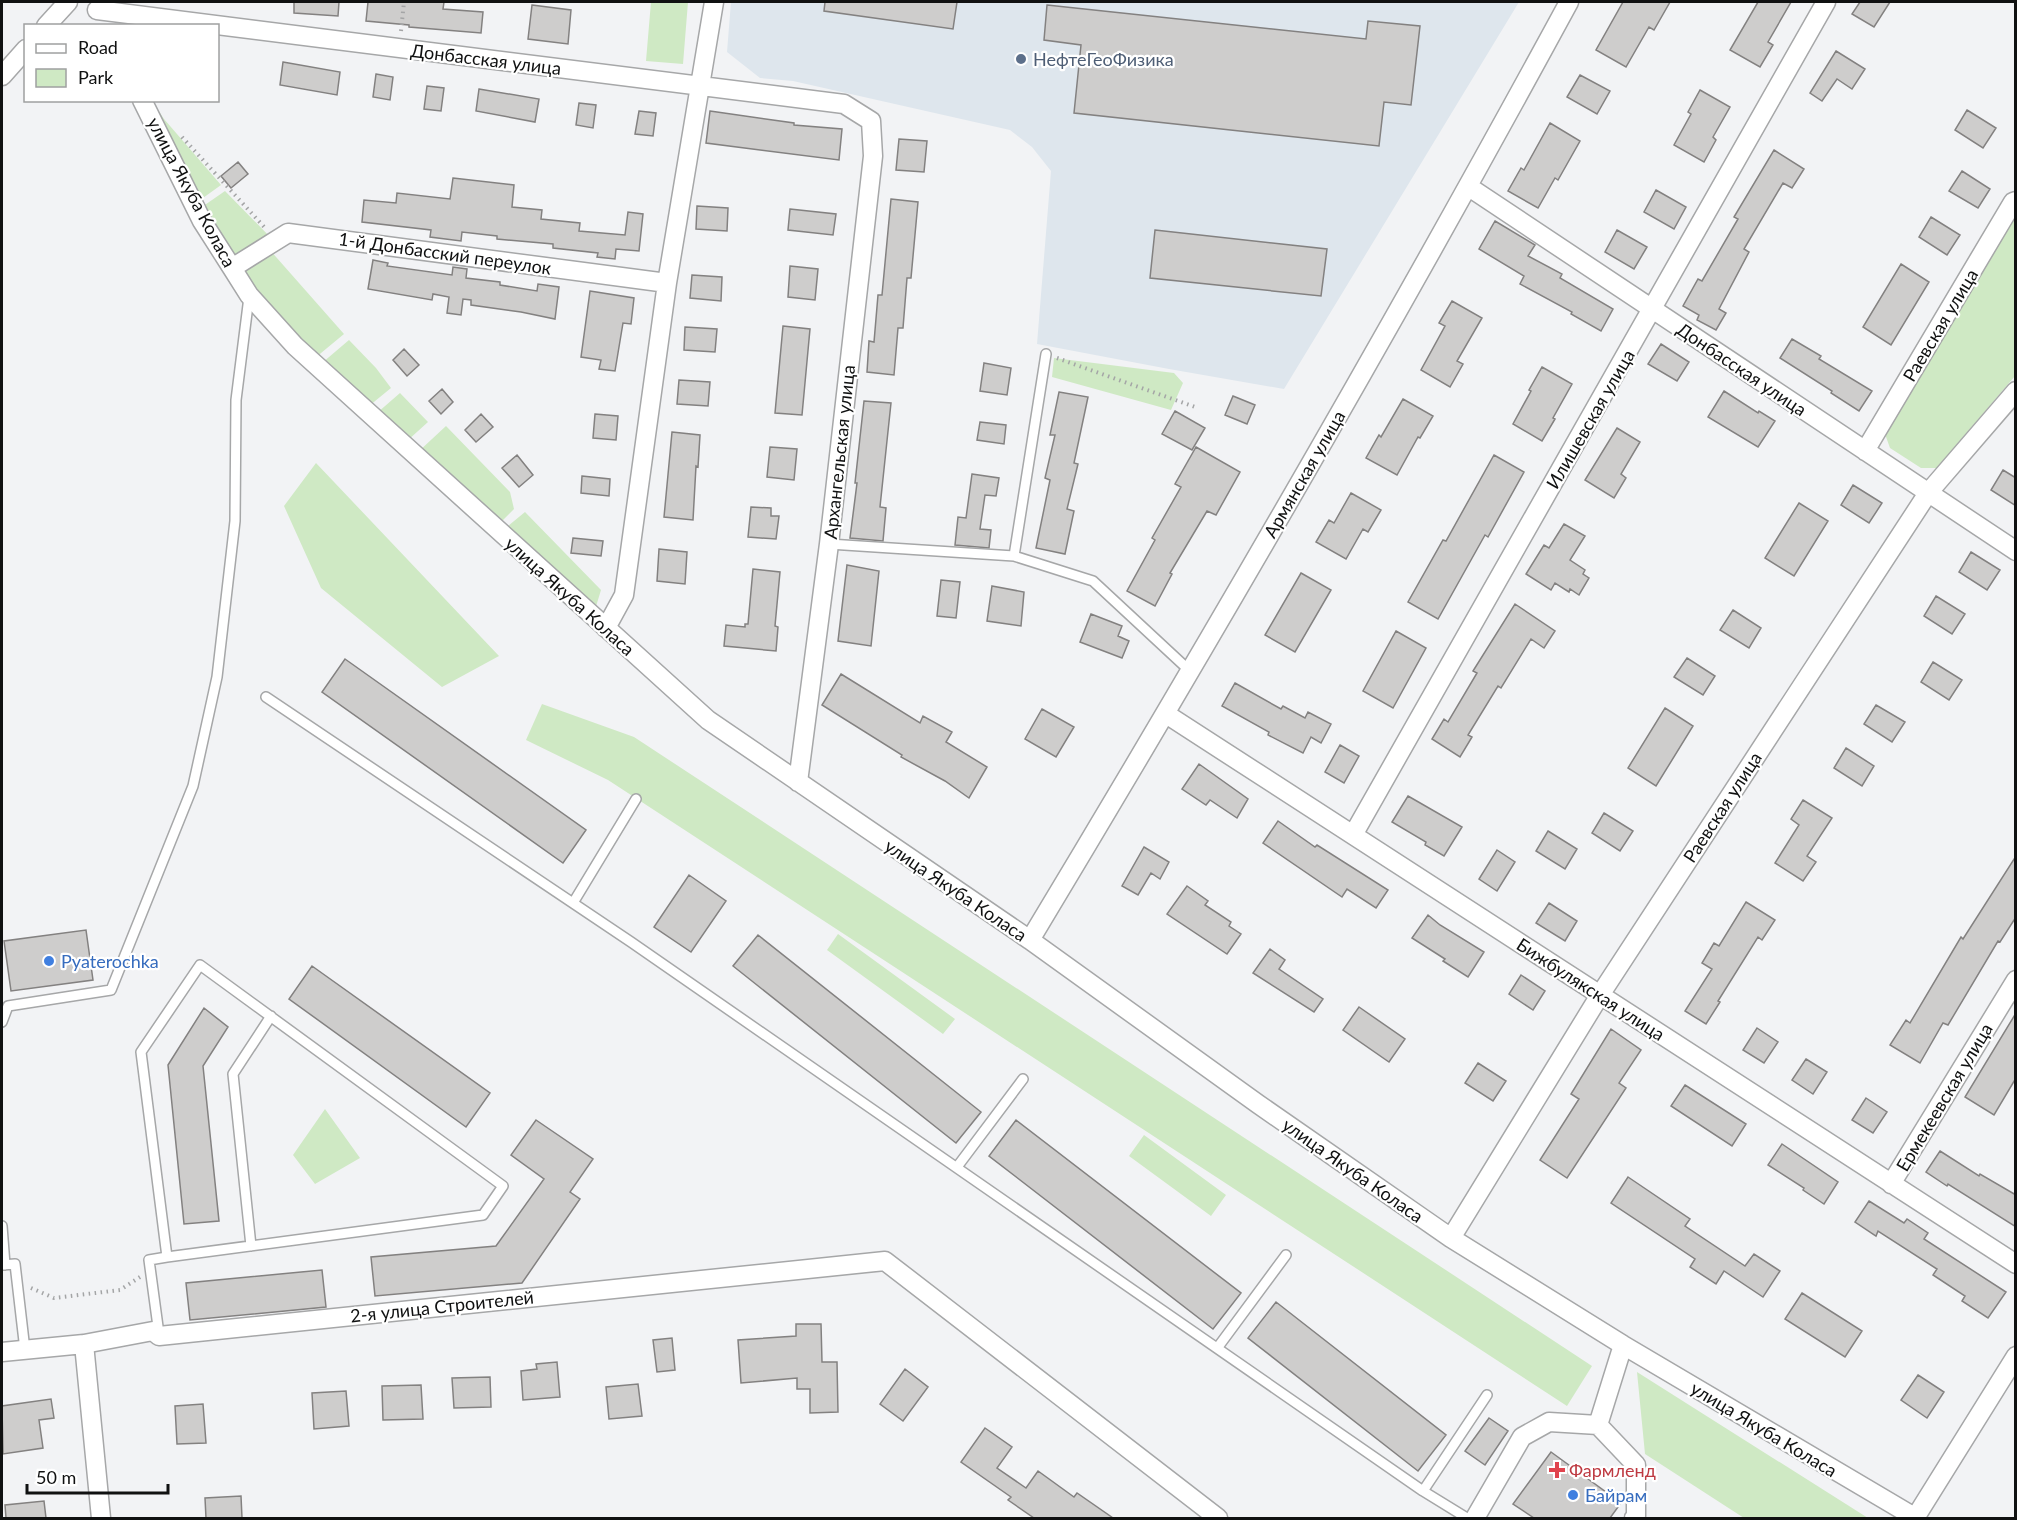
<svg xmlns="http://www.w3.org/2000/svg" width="2017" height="1520" viewBox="0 0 2017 1520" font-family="Lato,sans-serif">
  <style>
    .built { fill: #dee6ed }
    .green { fill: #cfe9c4 }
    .building { fill: #cecdcc; stroke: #838180; stroke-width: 1.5 }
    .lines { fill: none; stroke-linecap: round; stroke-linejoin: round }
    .lane-casing { stroke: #a6a7a8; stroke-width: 12 }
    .street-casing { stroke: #a6a7a8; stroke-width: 21 }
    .path { stroke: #a4a5a6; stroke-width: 4; stroke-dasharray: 1.5 4.5; stroke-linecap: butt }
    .lane { stroke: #fff; stroke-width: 9 }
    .street { stroke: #fff; stroke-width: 18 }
    .service-dot { fill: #5c6f8a; stroke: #fff; stroke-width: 2 }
    .shop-dot { fill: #3f7fe0; stroke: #fff; stroke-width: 2 }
    .health-dot { fill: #e0444e; stroke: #fff; stroke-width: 2 }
    .labels { text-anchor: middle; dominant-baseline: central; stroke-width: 4.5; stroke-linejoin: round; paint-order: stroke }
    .street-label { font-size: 18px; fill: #101111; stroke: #fff }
    .service-label { font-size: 18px; fill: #4e5e75; stroke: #fff; text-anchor: start }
    .shop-label { font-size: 18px; fill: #366cbe; stroke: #fff; text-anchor: start }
    .health-label { font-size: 18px; fill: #be3a42; stroke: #fff; text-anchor: start }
  </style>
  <rect width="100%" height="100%" fill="#f2f3f5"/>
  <path class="built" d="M 731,2 L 1519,2 L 1284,389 L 1169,369 L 1037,344 L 1051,171 L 1032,147 L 1010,130 L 793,81 L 760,78 L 727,52 Z"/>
  <path class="green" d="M 651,2 L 688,2 L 683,64 L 646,61 Z
    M 144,101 L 152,101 L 164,119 L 221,185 L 196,203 Z
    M 225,191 L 273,240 L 235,265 L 199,209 Z
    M 2015,216 L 2015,376 L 1937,468 L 1921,468 L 1890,448 L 1885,434 Z
    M 269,249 L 344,334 L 315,358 L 237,269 Z
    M 349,340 L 376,368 L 391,388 L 369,406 L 322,363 Z
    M 1054,358 L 1174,373 L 1183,383 L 1171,410 L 1052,377 Z
    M 400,393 L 428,422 L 407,441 L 377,413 Z
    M 446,426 L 510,492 L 514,509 L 497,526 L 418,452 Z
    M 316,463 L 499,656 L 442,687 L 321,588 L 284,506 Z
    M 525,512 L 601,590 L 594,613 L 502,531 Z
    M 542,704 L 634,737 L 1592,1366 L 1567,1406 L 608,780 L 526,740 Z
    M 838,934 L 955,1019 L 943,1034 L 827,950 Z
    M 325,1109 L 360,1158 L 315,1184 L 293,1155 Z
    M 1144,1135 L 1226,1195 L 1211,1216 L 1129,1156 Z
    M 1637,1372 L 1868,1518 L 1744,1518 L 1645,1454 Z"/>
  <path class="building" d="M 294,2 L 339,2 L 338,16 L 294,13 Z
    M 368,2 L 444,2 L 443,9 L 483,12 L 481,33 L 409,27 L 409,25 L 366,21 Z
    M 825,2 L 957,2 L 953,29 L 824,11 Z
    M 1623,2 L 1670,2 L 1654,30 L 1649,27 L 1626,67 L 1596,50 Z
    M 1758,2 L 1791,2 L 1768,42 L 1773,45 L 1760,67 L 1730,50 Z
    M 1860,2 L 1890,2 L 1874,27 L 1852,14 Z
    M 532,5 L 571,10 L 568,44 L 528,39 Z
    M 1047,5 L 1366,39 L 1368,21 L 1420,26 L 1411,105 L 1384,102 L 1379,146 L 1074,113 L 1081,45 L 1044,40 Z
    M 1836,51 L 1865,69 L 1852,89 L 1837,79 L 1822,101 L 1810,93 Z
    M 283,62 L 340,72 L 337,95 L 280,85 Z
    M 376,74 L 393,77 L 390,100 L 373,97 Z
    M 1580,75 L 1610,91 L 1597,114 L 1567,97 Z
    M 427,86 L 444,88 L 441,111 L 424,109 Z
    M 479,89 L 539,99 L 535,122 L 476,111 Z
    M 1700,90 L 1730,107 L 1713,137 L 1716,140 L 1704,162 L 1674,145 L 1691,114 L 1688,112 Z
    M 579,103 L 596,105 L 593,128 L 576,125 Z
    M 1967,110 L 1996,128 L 1983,148 L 1955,130 Z
    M 639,111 L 656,113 L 653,136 L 635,134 Z
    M 710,111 L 794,123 L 794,125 L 842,129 L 839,160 L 706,143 Z
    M 1550,123 L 1580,141 L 1558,180 L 1555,178 L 1538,208 L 1508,191 L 1521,168 L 1524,170 Z
    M 899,139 L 927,141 L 924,172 L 896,170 Z
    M 1774,150 L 1804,169 L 1792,188 L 1783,183 L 1744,249 L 1749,252 L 1719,309 L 1726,313 L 1716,330 L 1697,320 L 1699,315 L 1683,306 L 1698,279 L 1702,281 L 1738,219 L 1734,217 Z
    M 238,162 L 248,174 L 231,188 L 221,176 Z
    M 1962,171 L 1990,189 L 1978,208 L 1949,191 Z
    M 453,178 L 514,185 L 512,207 L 542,210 L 541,219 L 580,223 L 579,231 L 625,235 L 628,212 L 643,214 L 639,251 L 616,249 L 615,259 L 597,257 L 598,253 L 553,248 L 553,244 L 497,239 L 497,236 L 462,232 L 461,241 L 430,237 L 431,230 L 362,222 L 364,200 L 396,203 L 397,193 L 450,199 Z
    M 1656,190 L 1686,207 L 1674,229 L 1644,212 Z
    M 891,199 L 918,202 L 911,278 L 907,278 L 903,328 L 898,328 L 894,375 L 867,372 L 869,341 L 874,342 L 878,295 L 882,295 Z
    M 697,206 L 728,208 L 727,231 L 696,229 Z
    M 790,209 L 836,214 L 833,235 L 788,230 Z
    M 1931,217 L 1960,235 L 1947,255 L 1919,237 Z
    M 1495,221 L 1535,245 L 1528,256 L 1562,274 L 1560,278 L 1613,309 L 1601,331 L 1571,314 L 1572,312 L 1520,284 L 1524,276 L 1479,249 Z
    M 1155,230 L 1327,249 L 1321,296 L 1150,278 Z
    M 1617,230 L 1647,247 L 1634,269 L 1605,252 Z
    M 373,260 L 388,263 L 387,266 L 452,275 L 453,267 L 467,269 L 466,278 L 500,282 L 500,285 L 537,291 L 538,284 L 559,287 L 555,319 L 521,312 L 471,305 L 471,300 L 463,299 L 461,315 L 447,313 L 449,297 L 433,294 L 432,300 L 368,289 Z
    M 1901,264 L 1929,282 L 1891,345 L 1863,327 Z
    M 790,266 L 818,269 L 815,300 L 788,297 Z
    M 692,275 L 722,277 L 721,301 L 690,298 Z
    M 590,291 L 634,298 L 631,324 L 623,323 L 615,371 L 599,369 L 601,360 L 581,357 Z
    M 1452,301 L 1482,318 L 1457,361 L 1463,364 L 1450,387 L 1421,370 L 1445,326 L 1439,323 Z
    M 783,326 L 810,329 L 802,415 L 775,413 Z
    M 685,327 L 717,329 L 715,352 L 684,350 Z
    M 1792,339 L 1821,356 L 1819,359 L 1872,391 L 1859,411 L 1831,393 L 1832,391 L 1780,358 Z
    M 1661,344 L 1689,362 L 1677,381 L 1648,364 Z
    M 404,349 L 419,365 L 407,376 L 393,360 Z
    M 984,363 L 1011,368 L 1007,395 L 980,391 Z
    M 1542,367 L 1572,384 L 1553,418 L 1555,419 L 1542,441 L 1513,424 L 1531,391 L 1529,390 Z
    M 679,380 L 710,382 L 708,406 L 677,404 Z
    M 442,389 L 453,402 L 441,414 L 429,401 Z
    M 1724,391 L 1758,413 L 1759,411 L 1775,421 L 1758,447 L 1708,417 Z
    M 1059,392 L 1088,397 L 1074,463 L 1078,464 L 1067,509 L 1074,511 L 1065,554 L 1036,548 L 1050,480 L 1045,478 L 1055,435 L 1050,435 Z
    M 1233,396 L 1255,405 L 1247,424 L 1225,415 Z
    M 1403,399 L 1433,416 L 1420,438 L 1418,437 L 1397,475 L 1366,458 L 1379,435 L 1381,437 Z
    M 864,401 L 891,403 L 880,507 L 886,508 L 883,541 L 850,538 L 857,483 L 855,483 Z
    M 1175,411 L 1205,428 L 1192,450 L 1162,434 Z
    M 481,414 L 493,427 L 476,442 L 465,430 Z
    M 595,414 L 618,416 L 616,440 L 593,438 Z
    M 980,422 L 1006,425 L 1004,444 L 977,440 Z
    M 1617,428 L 1640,442 L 1621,474 L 1626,478 L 1614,498 L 1585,480 Z
    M 672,432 L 700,435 L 698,467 L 696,466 L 693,520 L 664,517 Z
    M 770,447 L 797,449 L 794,480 L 767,477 Z
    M 1196,447 L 1240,472 L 1216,515 L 1207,511 L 1170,573 L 1172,574 L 1155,606 L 1127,591 L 1155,540 L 1152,538 L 1181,487 L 1175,484 Z
    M 517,455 L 533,475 L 519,487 L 502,468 Z
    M 1494,455 L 1524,472 L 1488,537 L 1485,535 L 1438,619 L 1408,602 L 1443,540 L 1446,541 Z
    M 2003,470 L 2016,478 L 2016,506 L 1991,490 Z
    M 972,474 L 999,478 L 996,496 L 985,495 L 980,529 L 991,530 L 989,548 L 955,545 L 958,517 L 966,518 Z
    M 582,476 L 610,479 L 609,496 L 581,493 Z
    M 1853,485 L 1882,503 L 1869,523 L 1841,505 Z
    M 1351,493 L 1381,510 L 1368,532 L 1363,529 L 1346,559 L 1316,542 L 1329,520 L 1334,523 Z
    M 1799,503 L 1828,521 L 1794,576 L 1765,558 Z
    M 751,507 L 771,508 L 771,516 L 779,516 L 776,539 L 748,537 Z
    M 1564,524 L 1585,536 L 1570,560 L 1585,570 L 1583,574 L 1589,578 L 1579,595 L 1570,589 L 1569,592 L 1555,583 L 1551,590 L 1526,574 L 1544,545 L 1549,548 Z
    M 573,538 L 603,541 L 601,556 L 571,553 Z
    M 659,549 L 687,552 L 685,584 L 657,581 Z
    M 1971,552 L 2000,570 L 1987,590 L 1959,572 Z
    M 847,565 L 879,571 L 871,646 L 838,641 Z
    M 753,569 L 780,572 L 775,626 L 778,627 L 776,651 L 724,646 L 726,625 L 745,627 L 745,624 L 748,624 Z
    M 1301,573 L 1331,590 L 1295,652 L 1265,635 Z
    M 941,580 L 960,582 L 956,618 L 937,616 Z
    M 992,586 L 1024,592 L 1021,626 L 987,621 Z
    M 1936,596 L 1965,614 L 1952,634 L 1924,616 Z
    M 1515,604 L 1555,631 L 1544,648 L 1531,639 L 1501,688 L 1498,686 L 1468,735 L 1472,737 L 1460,757 L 1432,739 L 1444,719 L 1448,722 L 1477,673 L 1473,671 Z
    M 1733,610 L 1761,628 L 1749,648 L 1720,630 Z
    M 1091,614 L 1122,626 L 1118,636 L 1129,641 L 1122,658 L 1080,642 Z
    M 1396,631 L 1426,648 L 1393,708 L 1363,691 Z
    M 1687,658 L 1715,676 L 1703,695 L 1674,677 Z
    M 345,659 L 586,830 L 563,863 L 322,692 Z
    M 1933,662 L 1962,680 L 1949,700 L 1921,682 Z
    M 841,674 L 920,723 L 923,716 L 952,732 L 946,742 L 987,767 L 969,798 L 945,781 L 901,757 L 902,755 L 822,705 Z
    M 1235,683 L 1281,709 L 1283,706 L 1305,718 L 1308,712 L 1331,724 L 1321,743 L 1311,737 L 1303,753 L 1268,735 L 1269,732 L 1222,706 Z
    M 1876,705 L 1905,722 L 1892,742 L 1864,724 Z
    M 1665,708 L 1693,726 L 1656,786 L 1628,768 Z
    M 1042,709 L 1074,727 L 1056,757 L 1025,739 Z
    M 1340,745 L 1359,756 L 1344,783 L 1325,772 Z
    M 1846,748 L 1874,766 L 1862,786 L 1834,768 Z
    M 1199,764 L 1248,799 L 1237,818 L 1210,800 L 1206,805 L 1182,789 Z
    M 1408,796 L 1462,827 L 1444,856 L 1425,845 L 1426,842 L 1392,822 Z
    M 1803,800 L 1832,818 L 1807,856 L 1816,862 L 1803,881 L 1775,863 L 1799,825 L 1791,819 Z
    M 1604,813 L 1633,831 L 1620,851 L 1592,833 Z
    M 1278,821 L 1315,847 L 1317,845 L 1388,890 L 1376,908 L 1347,889 L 1342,897 L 1263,843 Z
    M 1548,831 L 1577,849 L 1565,869 L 1536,851 Z
    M 1144,847 L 1169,862 L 1160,879 L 1151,873 L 1138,895 L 1122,886 Z
    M 1497,850 L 1515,862 L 1497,891 L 1479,879 Z
    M 2016,856 L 2016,917 L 2000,942 L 1998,941 L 1948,1025 L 1943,1023 L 1920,1063 L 1890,1045 L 1906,1020 L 1910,1023 L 1961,937 L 1963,939 Z
    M 689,875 L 726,901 L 691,952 L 654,927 Z
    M 1187,886 L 1208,901 L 1205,905 L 1231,922 L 1229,926 L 1241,934 L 1227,954 L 1167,914 Z
    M 1746,902 L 1775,920 L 1762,940 L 1758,937 L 1718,1001 L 1720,1002 L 1706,1024 L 1685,1011 L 1712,969 L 1702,963 L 1714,943 L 1719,946 Z
    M 1549,903 L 1577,921 L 1565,941 L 1536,923 Z
    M 1428,915 L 1440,925 L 1484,952 L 1468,977 L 1443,961 L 1445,959 L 1412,938 Z
    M 86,930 L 93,980 L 11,991 L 4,941 Z
    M 758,935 L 981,1112 L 956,1143 L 733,966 Z
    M 1270,949 L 1285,960 L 1279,969 L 1323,999 L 1314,1012 L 1253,973 Z
    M 312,966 L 490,1093 L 466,1127 L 289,999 Z
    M 1521,975 L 1545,991 L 1533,1010 L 1509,994 Z
    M 1359,1007 L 1405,1039 L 1389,1062 L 1343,1030 Z
    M 204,1008 L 228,1027 L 203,1066 L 219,1221 L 184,1224 L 168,1065 Z
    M 2016,1013 L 2016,1078 L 1994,1115 L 1965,1097 Z
    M 1757,1028 L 1778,1042 L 1764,1063 L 1743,1050 Z
    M 1611,1029 L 1641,1050 L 1619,1083 L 1626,1088 L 1567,1178 L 1540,1160 L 1579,1099 L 1571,1094 Z
    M 1806,1059 L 1827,1072 L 1813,1094 L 1792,1080 Z
    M 1478,1063 L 1506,1081 L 1493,1101 L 1465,1083 Z
    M 1685,1085 L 1746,1124 L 1732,1146 L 1671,1106 Z
    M 1866,1098 L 1887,1112 L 1873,1133 L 1852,1120 Z
    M 536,1120 L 593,1159 L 570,1192 L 580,1199 L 522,1283 L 375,1296 L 371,1257 L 496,1246 L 544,1179 L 511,1155 Z
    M 1016,1120 L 1241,1293 L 1213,1329 L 989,1156 Z
    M 1782,1144 L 1838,1182 L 1824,1204 L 1803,1190 L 1804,1188 L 1768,1165 Z
    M 1940,1151 L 1979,1176 L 1980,1174 L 2016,1195 L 2016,1227 L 1948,1184 L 1947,1186 L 1926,1172 Z
    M 1628,1177 L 1690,1219 L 1685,1226 L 1745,1266 L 1754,1254 L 1780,1271 L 1763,1297 L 1724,1271 L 1716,1284 L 1690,1267 L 1695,1259 L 1611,1203 Z
    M 1869,1201 L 1904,1223 L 1907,1219 L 1928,1233 L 1924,1239 L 2006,1292 L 1988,1318 L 1962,1301 L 1965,1296 L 1933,1275 L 1937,1269 L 1878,1231 L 1876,1236 L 1855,1222 Z
    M 322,1270 L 326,1307 L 190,1320 L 186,1283 Z
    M 1802,1293 L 1862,1331 L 1845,1357 L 1785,1319 Z
    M 1276,1302 L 1446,1435 L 1418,1471 L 1248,1338 Z
    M 796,1324 L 821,1324 L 822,1362 L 837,1362 L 838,1412 L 810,1413 L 810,1389 L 797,1389 L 797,1378 L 741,1383 L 738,1340 L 796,1336 Z
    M 672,1338 L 675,1370 L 657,1372 L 653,1340 Z
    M 557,1362 L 560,1397 L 523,1400 L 521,1371 L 537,1369 L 536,1364 Z
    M 905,1369 L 928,1387 L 903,1421 L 880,1404 Z
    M 1918,1375 L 1944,1392 L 1927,1418 L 1901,1400 Z
    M 490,1377 L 491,1407 L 454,1408 L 452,1378 Z
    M 638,1384 L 642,1416 L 609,1419 L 606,1387 Z
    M 421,1385 L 423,1419 L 383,1420 L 382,1386 Z
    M 346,1391 L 349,1426 L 314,1429 L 312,1393 Z
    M 51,1399 L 54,1418 L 39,1420 L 43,1448 L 3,1454 L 2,1406 Z
    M 203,1404 L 206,1443 L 177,1444 L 175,1406 Z
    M 1489,1418 L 1508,1431 L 1485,1465 L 1465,1451 Z
    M 985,1428 L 1012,1447 L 997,1468 L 1026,1488 L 1038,1471 L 1074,1497 L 1077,1493 L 1113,1518 L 1034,1518 L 1008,1500 L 1011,1497 L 961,1462 Z
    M 1551,1452 L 1621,1503 L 1610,1518 L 1534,1518 L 1513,1504 Z
    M 241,1496 L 242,1518 L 206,1518 L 205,1498 Z
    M 44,1501 L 46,1518 L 6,1518 L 5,1505 Z"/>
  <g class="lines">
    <g class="lane-casing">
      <path id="lane" d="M 1046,354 L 1014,556 L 1093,581 L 1191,672
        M 829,544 L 1014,556
        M 266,697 L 631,942 L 1423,1491 L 1467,1518
        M 573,903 L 636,799
        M 2,1022 L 8,1006 L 111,990 L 193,786 L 217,677 L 235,521 L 236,400 L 249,297
        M 957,1167 L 1023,1079
        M 2,1226 L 5,1265
        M 251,1246 L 233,1074 L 271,1016
        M 2,1265 L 15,1264 L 25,1350
        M 159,1334 L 149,1260 L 167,1257 L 483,1215 L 503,1186 L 200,965 L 141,1052 L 167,1257
        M 1218,1347 L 1286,1255
        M 1423,1491 L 1487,1395"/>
    </g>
    <g class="street-casing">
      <path id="street" d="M 97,10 L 844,104 L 871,121 L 873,156 L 829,544 L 798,782
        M 46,26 L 68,2
        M 2,76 L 26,49
        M 142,100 L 202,221 L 232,268 L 249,295 L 295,346 L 708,720 L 1030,940 L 1258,1104 L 1451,1238 L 1623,1345 L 1916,1518
        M 1469,187 L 2016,551
        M 232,268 L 288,233 L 667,283
        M 1865,451 L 2013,202 L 2016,201
        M 606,628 L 624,595 L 667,283 L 714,2
        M 1166,714 L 2016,1264
        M 1353,835 L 1826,2
        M 1030,940 C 1216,631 1397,319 1569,2
        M 1891,1184 L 2016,980
        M 1451,1238 L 1600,995 L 1928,493 L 2016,391
        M 84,1344 L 101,1518
        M 1623,1345 L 1598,1425 L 1636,1465 L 1636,1516 L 1634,1518
        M 2,1352 L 84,1344 L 153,1331 L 159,1336 L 885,1261 L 1218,1518
        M 1475,1518 L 1522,1437 L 1549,1422 L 1598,1425
        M 1915,1518 L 2016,1356"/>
    </g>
    <path class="path" d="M 401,31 L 404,2
      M 182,137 L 266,229
      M 1057,358 L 1198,408
      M 31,1288 L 54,1298 L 120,1290 L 140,1277"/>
    <use href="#lane" class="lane"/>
    <use href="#street" class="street"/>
  </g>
  <circle class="service-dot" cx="1021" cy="59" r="6"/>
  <g class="shop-dot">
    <circle cx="49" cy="961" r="6"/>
    <circle cx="1573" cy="1495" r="6"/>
  </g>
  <path class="health-dot" d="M1554 1461h6v6h6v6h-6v6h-6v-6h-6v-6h6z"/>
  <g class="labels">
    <g class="street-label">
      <text transform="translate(486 59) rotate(7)">Донбасская улица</text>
      <text transform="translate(192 192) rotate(62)">улица Якуба Коласа</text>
      <text transform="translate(445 253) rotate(8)">1-й Донбасский переулок</text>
      <text transform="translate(1940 325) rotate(-59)">Раевская улица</text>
      <text transform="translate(1742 369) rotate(34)">Донбасская улица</text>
      <text transform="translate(1590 419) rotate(-60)">Илишевская улица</text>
      <text transform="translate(839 452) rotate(-84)">Архангельская улица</text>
      <text transform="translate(1304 474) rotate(-60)">Армянская улица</text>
      <text transform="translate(570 596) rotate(42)">улица Якуба Коласа</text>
      <text transform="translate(1722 807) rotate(-57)">Раевская улица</text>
      <text transform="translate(956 890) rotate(34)">улица Якуба Коласа</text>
      <text transform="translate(1591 989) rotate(33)">Бижбулякская улица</text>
      <text transform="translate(1944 1097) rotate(-59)">Ермекеевская улица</text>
      <text transform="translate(1353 1170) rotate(35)">улица Якуба Коласа</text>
      <text transform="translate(442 1306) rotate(-6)">2-я улица Строителей</text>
      <text transform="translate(1764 1429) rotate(31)">улица Якуба Коласа</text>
    </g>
    <g class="service-label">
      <text x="1033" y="59">НефтеГеоФизика</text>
    </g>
    <g class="shop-label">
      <text x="61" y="961">Pyaterochka</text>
      <text x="1585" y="1495">Байрам</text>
    </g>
    <g class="health-label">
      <text x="1569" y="1470">Фармленд</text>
    </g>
  </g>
  <rect width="2017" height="1520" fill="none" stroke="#101111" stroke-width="6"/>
  <rect x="24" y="24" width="195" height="78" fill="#ffffff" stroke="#9fa0a0" stroke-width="1.5"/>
  <rect x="36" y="44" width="30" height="9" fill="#ffffff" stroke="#9fa0a0" stroke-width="1.5"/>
  <text x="78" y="54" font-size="18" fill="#101111">Road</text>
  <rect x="36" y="69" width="30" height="18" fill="#cfe9c4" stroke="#9fa0a0" stroke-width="1.5"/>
  <text x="78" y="84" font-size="18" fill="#101111">Park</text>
  <path d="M27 1484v9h141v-9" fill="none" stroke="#101111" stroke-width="3"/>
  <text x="36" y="1484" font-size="18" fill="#101111" stroke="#ffffff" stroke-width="4.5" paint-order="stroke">50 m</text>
</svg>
